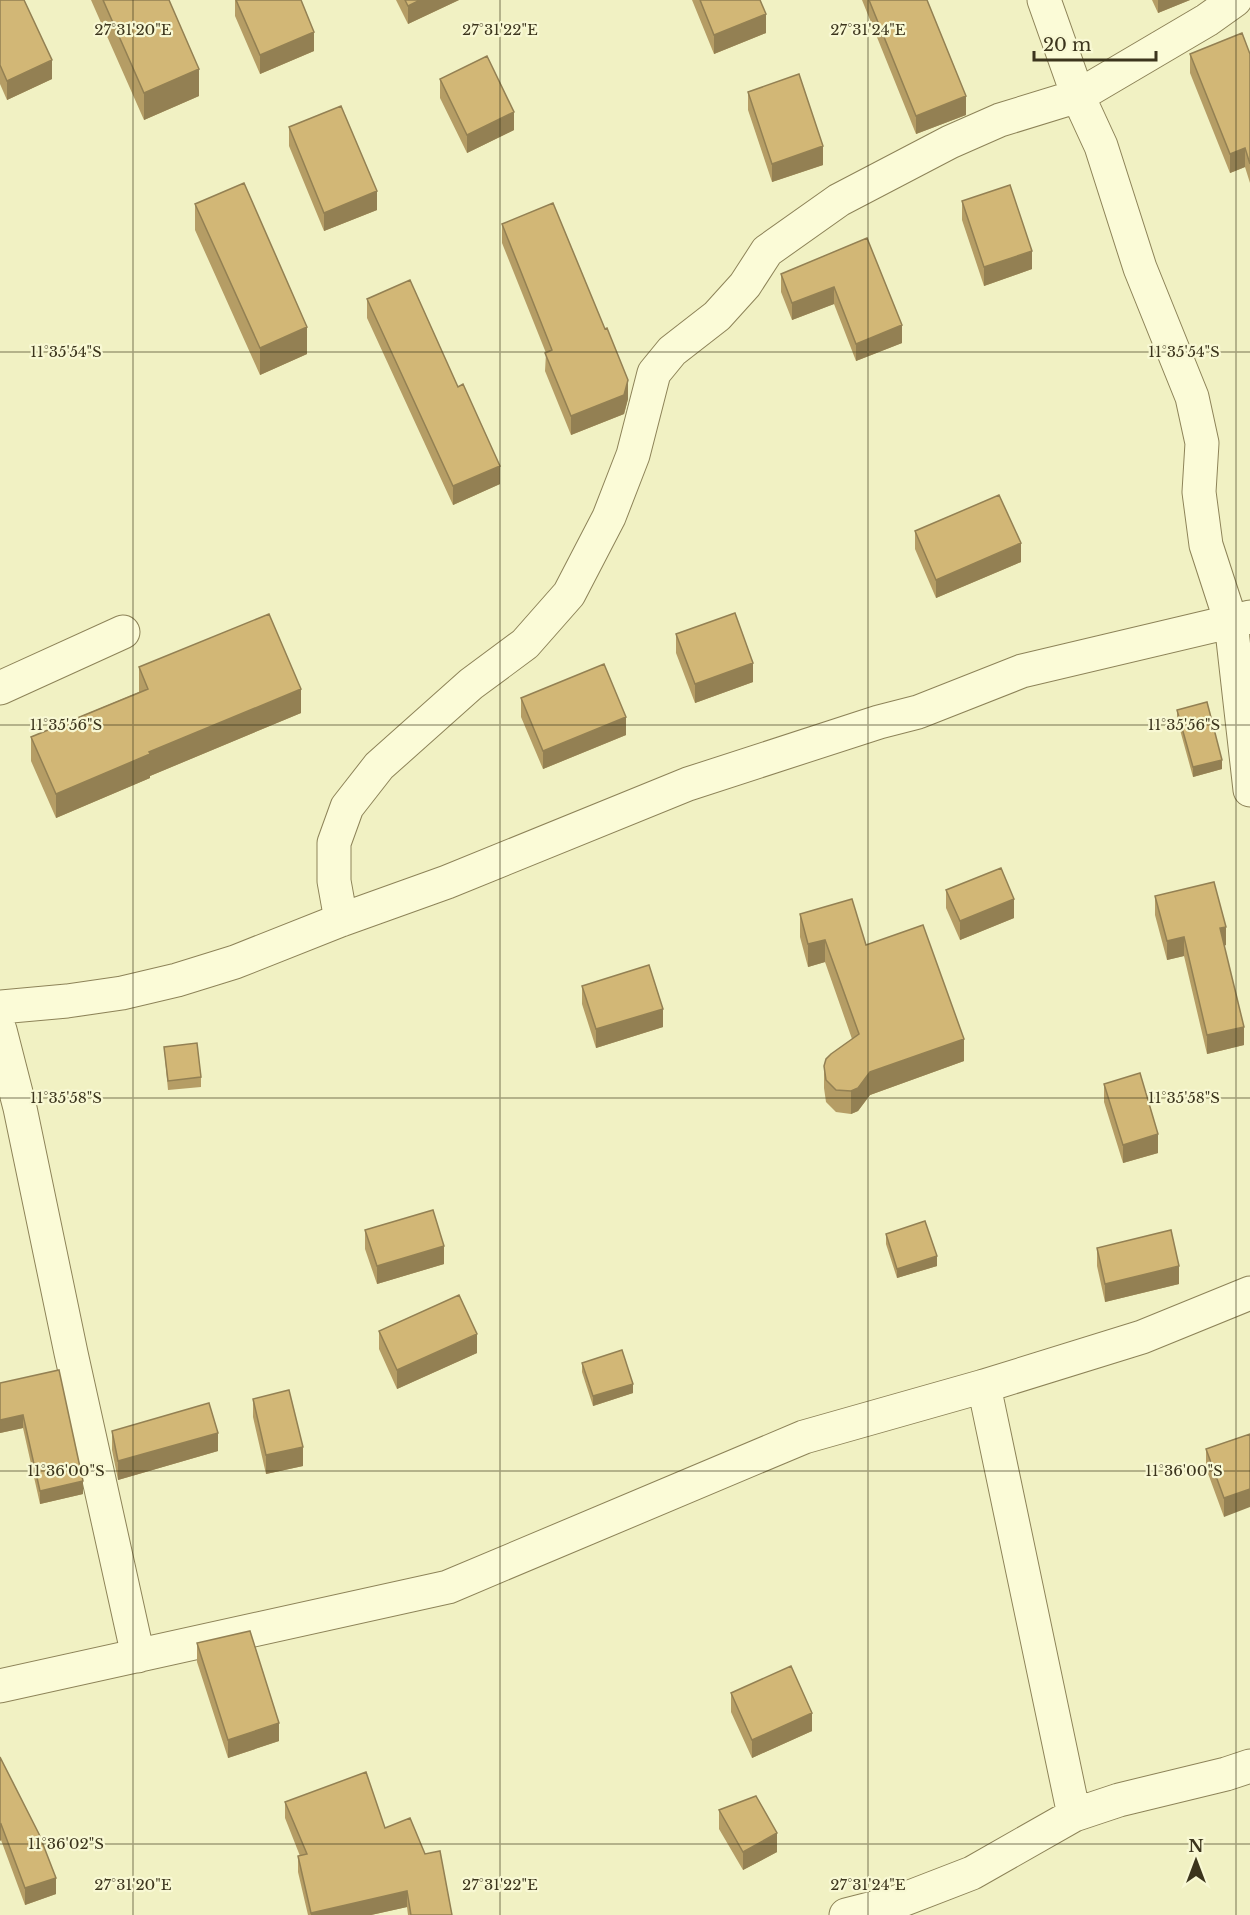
<svg xmlns="http://www.w3.org/2000/svg" width="1250" height="1915" viewBox="0 0 1250 1915" font-family="'Libre Baskerville',serif">
  <style>
    .lines { fill: none; stroke-linecap: round; stroke-linejoin: round }
    .minor-casing { stroke: #8d8358; stroke-width: 35 }
    .minor { stroke: #fbfbd7; stroke-width: 33 }
    .wall { fill: #b59d65 }
    .shaded-wall { fill: #938053 }
    .building { fill: #d2b776; stroke: #938053; stroke-width: 1.5 }
    .ticks { fill: none; stroke: #3c351d; stroke-width: 1.5; stroke-opacity: 0.45 }
    .ticks-label { font-size: 15px; text-anchor: middle; fill: #3c351d; stroke: #f8f8d3; stroke-width: 4.5; stroke-linejoin: round; paint-order: stroke }
  </style>
  <rect width="100%" height="100%" fill="#f1f1c3"/>
  <g class="lines">
    <g class="minor-casing">
      <path id="minor" d="M 1044,0 L 1078,96 L 1207,20 L 1235,0
        M 0,688 L 123,632
        M 341,920 L 334,881 L 334,843 L 347,807 L 379,766 L 471,684 L 525,644 L 569,594 L 609,517 L 633,455 L 654,373 L 672,351 L 717,316 L 745,285 L 767,251 L 839,200 L 950,142 L 1000,120 L 1078,96 L 1101,146 L 1140,268 L 1192,397 L 1202,443 L 1199,492 L 1206,545 L 1231,622 L 1250,790
        M 0,1007 L 67,1001 L 122,993 L 177,980 L 235,962 L 341,920 L 447,882 L 688,784 L 879,722 L 918,712 L 1022,671 L 1250,617
        M 0,1030 L 20,1108 L 71,1353 L 138,1656
        M 984,1386 L 1074,1815
        M 0,1686 L 448,1587 L 804,1437 L 984,1386 L 1142,1337 L 1250,1293
        M 846,1915 L 897,1902 L 972,1873 L 1074,1815 L 1119,1800 L 1226,1774 L 1250,1766"/>
    </g>
    <use href="#minor" class="minor"/>
  </g>
  <path class="wall" d="M 0,0 L 52,79 L 7,100 L 0,84 Z
    M 91,0 L 169,0 L 199,96 L 144,120 Z
    M 235,0 L 301,0 L 314,51 L 260,74 L 235,16 Z
    M 396,0 L 459,0 L 408,24 Z
    M 692,0 L 760,0 L 766,33 L 714,54 Z
    M 862,0 L 927,0 L 966,115 L 916,134 Z
    M 1152,0 L 1190,0 L 1158,13 Z
    M 1190,54 L 1250,54 L 1250,183 L 1245,167 L 1230,173 L 1190,73 Z
    M 440,79 L 514,130 L 467,153 L 440,98 Z
    M 748,92 L 823,165 L 772,182 L 748,110 Z
    M 289,127 L 377,210 L 324,231 L 289,146 Z
    M 962,201 L 1032,269 L 984,286 L 962,220 Z
    M 195,204 L 307,354 L 260,375 L 195,230 Z
    M 502,224 L 628,399 L 624,414 L 571,435 L 545,371 L 546,353 L 502,243 Z
    M 867,238 L 902,343 L 856,361 L 834,304 L 792,320 L 781,292 L 781,274 Z
    M 367,299 L 500,484 L 453,505 L 367,318 Z
    M 915,531 L 1021,562 L 936,598 L 915,549 Z
    M 676,634 L 753,682 L 695,703 L 676,653 Z
    M 139,667 L 301,713 L 150,776 L 150,778 L 56,818 L 31,761 L 31,737 L 139,692 Z
    M 521,698 L 626,735 L 543,769 L 521,717 Z
    M 1177,710 L 1222,769 L 1193,777 L 1177,719 Z
    M 946,890 L 1014,918 L 960,940 L 946,908 Z
    M 1155,896 L 1226,945 L 1224,946 L 1244,1045 L 1207,1054 L 1184,956 L 1167,960 L 1155,915 Z
    M 800,914 L 866,945 L 964,1061 L 870,1095 L 858,1111 L 851,1114 L 836,1112 L 826,1102 L 824,1088 L 824,1066 L 852,1039 L 825,962 L 808,967 L 800,937 Z
    M 582,986 L 663,1027 L 596,1048 L 582,1004 Z
    M 164,1047 L 201,1077 L 201,1087 L 168,1090 Z
    M 1104,1084 L 1158,1153 L 1123,1163 L 1104,1102 Z
    M 365,1230 L 444,1264 L 377,1284 L 365,1249 Z
    M 886,1234 L 937,1266 L 897,1278 L 886,1244 Z
    M 1097,1248 L 1179,1284 L 1105,1302 L 1097,1266 Z
    M 379,1331 L 477,1353 L 397,1389 L 379,1349 Z
    M 582,1363 L 633,1393 L 593,1406 L 582,1372 Z
    M 0,1383 L 83,1494 L 40,1504 L 23,1428 L 0,1433 Z
    M 253,1399 L 303,1466 L 266,1474 L 253,1417 Z
    M 112,1431 L 218,1451 L 118,1480 L 112,1450 Z
    M 1250,1434 L 1224,1517 L 1206,1468 L 1206,1449 Z
    M 197,1643 L 279,1741 L 228,1758 L 197,1662 Z
    M 731,1693 L 812,1731 L 752,1758 L 731,1712 Z
    M 0,1757 L 56,1894 L 25,1905 L 1,1840 L 0,1841 Z
    M 285,1802 L 385,1828 L 425,1854 L 452,1915 L 408,1915 L 407,1907 L 371,1915 L 308,1915 L 298,1872 L 298,1856 L 300,1856 L 285,1818 Z
    M 719,1810 L 777,1852 L 743,1870 L 719,1829 Z"/>
  <path class="shaded-wall" d="M 420,0 L 459,0 L 408,24 L 408,6 Z
    M 1158,0 L 1190,0 L 1158,13 Z
    M 766,14 L 766,33 L 714,54 L 714,35 Z
    M 314,32 L 314,51 L 260,74 L 260,55 Z
    M 52,60 L 52,79 L 7,100 L 7,81 Z
    M 199,69 L 199,96 L 144,120 L 144,93 Z
    M 966,96 L 966,115 L 916,134 L 916,116 Z
    M 514,112 L 514,130 L 467,153 L 467,135 Z
    M 823,146 L 823,165 L 772,182 L 772,164 Z
    M 1245,148 L 1245,167 L 1230,173 L 1230,154 Z
    M 377,191 L 377,210 L 324,231 L 324,213 Z
    M 1032,251 L 1032,269 L 984,286 L 984,267 Z
    M 834,287 L 834,304 L 792,320 L 792,303 Z
    M 902,325 L 902,343 L 856,361 L 856,344 Z
    M 307,327 L 307,354 L 260,375 L 260,348 Z
    M 628,380 L 628,399 L 624,414 L 571,435 L 571,416 Z
    M 500,466 L 500,484 L 453,505 L 453,486 Z
    M 1021,543 L 1021,562 L 936,598 L 936,580 Z
    M 753,663 L 753,682 L 695,703 L 695,684 Z
    M 301,689 L 301,713 L 150,776 L 150,778 L 56,818 L 56,794 L 149,752 Z
    M 626,717 L 626,735 L 543,769 L 543,751 Z
    M 1222,760 L 1222,769 L 1193,777 L 1193,767 Z
    M 1014,899 L 1014,918 L 960,940 L 960,921 Z
    M 1226,927 L 1226,945 L 1220,947 L 1220,928 Z
    M 1184,937 L 1184,956 L 1167,960 L 1167,941 Z
    M 825,940 L 825,962 L 808,967 L 808,944 Z
    M 663,1009 L 663,1027 L 596,1048 L 596,1029 Z
    M 1244,1027 L 1244,1045 L 1207,1054 L 1207,1035 Z
    M 964,1039 L 964,1061 L 870,1095 L 858,1111 L 851,1114 L 851,1091 L 870,1072 Z
    M 1158,1134 L 1158,1153 L 1123,1163 L 1123,1145 Z
    M 444,1246 L 444,1264 L 377,1284 L 377,1266 Z
    M 937,1256 L 937,1266 L 897,1278 L 897,1269 Z
    M 1179,1266 L 1179,1284 L 1105,1302 L 1105,1284 Z
    M 477,1334 L 477,1353 L 397,1389 L 397,1370 Z
    M 633,1384 L 633,1393 L 593,1406 L 593,1396 Z
    M 23,1415 L 23,1428 L 0,1433 L 0,1420 Z
    M 218,1433 L 218,1451 L 118,1480 L 118,1461 Z
    M 303,1447 L 303,1466 L 266,1474 L 266,1455 Z
    M 83,1481 L 83,1494 L 40,1504 L 40,1491 Z
    M 1250,1489 L 1250,1507 L 1224,1517 L 1224,1498 Z
    M 812,1713 L 812,1731 L 752,1758 L 752,1740 Z
    M 279,1723 L 279,1741 L 228,1758 L 228,1740 Z
    M 1,1824 L 1,1840 L 0,1841 L 0,1825 Z
    M 777,1833 L 777,1852 L 743,1870 L 743,1852 Z
    M 56,1878 L 56,1894 L 25,1905 L 25,1888 Z
    M 407,1891 L 407,1907 L 371,1915 L 311,1915 L 311,1913 Z"/>
  <path class="building" d="M 0,0 L 24,0 L 52,60 L 7,81 L 0,65 Z
    M 103,0 L 169,0 L 199,69 L 144,93 Z
    M 236,0 L 301,0 L 314,32 L 260,55 Z
    M 405,0 L 420,0 L 408,6 Z
    M 700,0 L 760,0 L 766,14 L 714,35 Z
    M 869,0 L 927,0 L 966,96 L 916,116 Z
    M 1242,33 L 1250,54 L 1250,164 L 1245,148 L 1230,154 L 1190,54 Z
    M 487,56 L 514,112 L 467,135 L 440,79 Z
    M 799,74 L 823,146 L 772,164 L 748,92 Z
    M 341,106 L 377,191 L 324,213 L 289,127 Z
    M 244,183 L 307,327 L 260,348 L 195,204 Z
    M 1010,185 L 1032,251 L 984,267 L 962,201 Z
    M 553,203 L 605,329 L 607,328 L 628,380 L 624,395 L 571,416 L 545,353 L 552,350 L 502,224 Z
    M 867,238 L 902,325 L 856,344 L 834,287 L 792,303 L 781,274 Z
    M 410,280 L 458,387 L 463,384 L 500,466 L 453,486 L 367,299 Z
    M 999,495 L 1021,543 L 936,580 L 915,531 Z
    M 735,613 L 753,663 L 695,684 L 676,634 Z
    M 269,614 L 301,689 L 149,752 L 150,754 L 56,794 L 31,737 L 148,689 L 139,667 Z
    M 604,664 L 626,717 L 543,751 L 521,698 Z
    M 1207,702 L 1222,760 L 1193,767 L 1177,710 Z
    M 1001,868 L 1014,899 L 960,921 L 946,890 Z
    M 1214,882 L 1226,927 L 1220,928 L 1244,1027 L 1207,1035 L 1184,937 L 1167,941 L 1155,896 Z
    M 852,899 L 866,945 L 923,925 L 964,1039 L 870,1072 L 858,1088 L 851,1091 L 836,1090 L 826,1080 L 824,1066 L 826,1059 L 831,1054 L 859,1034 L 825,940 L 808,944 L 800,914 Z
    M 649,965 L 663,1009 L 596,1029 L 582,986 Z
    M 197,1043 L 201,1077 L 168,1081 L 164,1047 Z
    M 1140,1073 L 1158,1134 L 1123,1145 L 1104,1084 Z
    M 433,1210 L 444,1246 L 377,1266 L 365,1230 Z
    M 925,1221 L 937,1256 L 897,1269 L 886,1234 Z
    M 1171,1230 L 1179,1266 L 1105,1284 L 1097,1248 Z
    M 459,1295 L 477,1334 L 397,1370 L 379,1331 Z
    M 622,1350 L 633,1384 L 593,1396 L 582,1363 Z
    M 59,1370 L 83,1481 L 40,1491 L 23,1415 L 0,1420 L 0,1383 Z
    M 289,1390 L 303,1447 L 266,1455 L 253,1399 Z
    M 209,1403 L 218,1433 L 118,1461 L 112,1431 Z
    M 1250,1434 L 1250,1489 L 1224,1498 L 1206,1449 Z
    M 250,1631 L 279,1723 L 228,1740 L 197,1643 Z
    M 791,1666 L 812,1713 L 752,1740 L 731,1693 Z
    M 0,1757 L 39,1834 L 56,1878 L 25,1888 L 1,1824 L 0,1825 Z
    M 366,1772 L 385,1828 L 410,1818 L 425,1854 L 440,1851 L 452,1915 L 411,1915 L 407,1891 L 311,1913 L 298,1856 L 307,1854 L 285,1802 Z
    M 756,1796 L 777,1833 L 743,1852 L 719,1810 Z"/>
  <path class="ticks" d="M 133,0 L 133,1915M 500,0 L 500,1915M 868,0 L 868,1915M 1236,0 L 1236,1915M 0,352 L 1250,352M 0,725 L 1250,725M 0,1098 L 1250,1098M 0,1471 L 1250,1471M 0,1844 L 1250,1844"/>
  <g class="ticks-label">
    <text x="133" y="35">27°31'20"E</text>
    <text x="500" y="35">27°31'22"E</text>
    <text x="868" y="35">27°31'24"E</text>
    <text x="66" y="357">11°35'54"S</text>
    <text x="1184" y="357">11°35'54"S</text>
    <text x="66" y="730">11°35'56"S</text>
    <text x="1184" y="730">11°35'56"S</text>
    <text x="66" y="1103">11°35'58"S</text>
    <text x="1184" y="1103">11°35'58"S</text>
    <text x="66" y="1476">11°36'00"S</text>
    <text x="1184" y="1476">11°36'00"S</text>
    <text x="66" y="1849">11°36'02"S</text>
    <text x="133" y="1890">27°31'20"E</text>
    <text x="500" y="1890">27°31'22"E</text>
    <text x="868" y="1890">27°31'24"E</text>
  </g>
  <g transform="translate(1196 1861)" stroke="#f8f8d3" stroke-width="4.5" paint-order="stroke">
  <path d="M0-4.5L10 22L0 15L-10 22Z" fill="#3c351d"/>
  <text y="-9" font-size="16" font-weight="bold" text-anchor="middle" fill="#3c351d">N</text>
  </g>
  <path d="M1034 51v9h122v-9" fill="none" stroke="#3c351d" stroke-width="3"/>
  <text x="1043" y="51" font-size="18" fill="#3c351d" stroke="#f8f8d3" stroke-width="4.5" paint-order="stroke">20 m</text>
</svg>
